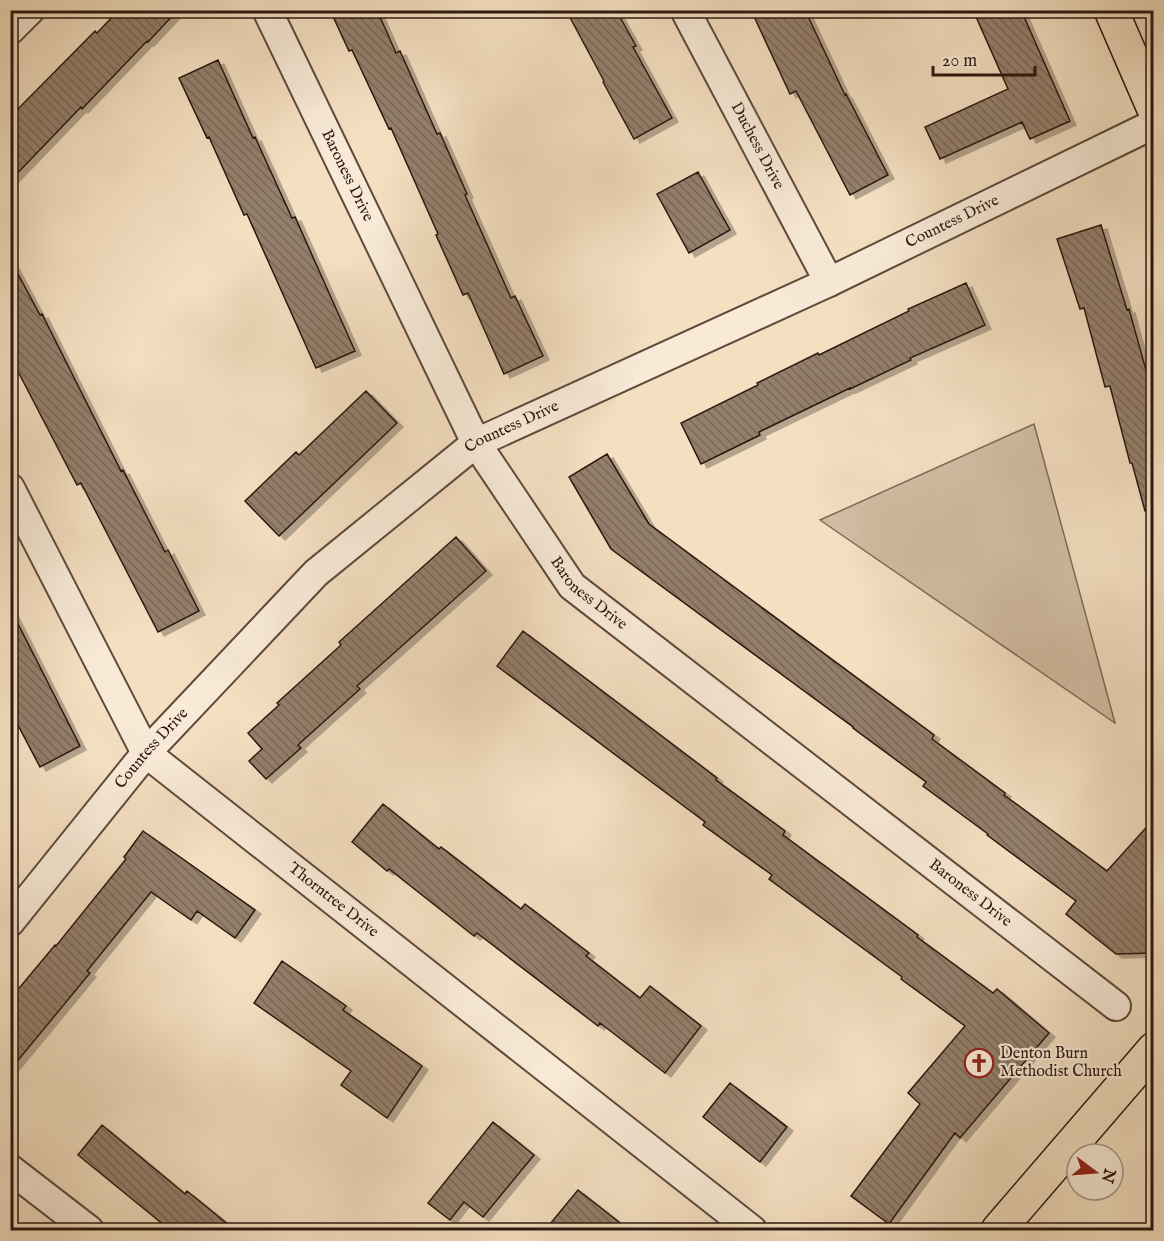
<svg xmlns="http://www.w3.org/2000/svg" width="1164" height="1241" viewBox="0 0 1164 1241" font-family="'IM FELL English',serif">
  <style>
    .green { fill: #d2bda3; stroke: #7f6a59; stroke-width: 1.5 }
    .building { fill: url(#building-back-hatch); stroke: #2c180f; stroke-width: 1.5; filter: url(#shadow) }
    .lines { fill: none; stroke-linecap: round; stroke-linejoin: round }
    .minor-casing { stroke: #5e4a3c; stroke-width: 32 }
    .primary-casing { stroke: #2c180f; stroke-width: 36 }
    .minor { stroke: #f8ead7; stroke-width: 28 }
    .primary { stroke: #f4dfc1; stroke-width: 33 }
    .labels { text-anchor: middle; dominant-baseline: central; stroke-width: 4.5; stroke-linejoin: round; paint-order: stroke }
    .street-label { font-size: 16px; fill: #2c180f; stroke: #f8ead7 }
    .poi-label { font-size: 16px; fill: #2c180f; stroke: #f8ead7; text-anchor: start }
  </style>
  <defs>
    <pattern id="building-back-hatch" width="6" height="6" patternUnits="userSpaceOnUse" patternTransform="scale(1.5)"><rect width="6" height="6" fill="#947f6c"/><path d="M-1 5l2 2M0 0l6 6M5-1l2 2" fill="none" stroke="#796757"/></pattern>
    <filter id="shadow"><feDropShadow dx="6" dy="4" stdDeviation="0" flood-color="#0004"/></filter>
  </defs>
  <rect width="100%" height="100%" fill="#f4dfc1"/>
  <filter id="stains"><feTurbulence type="fractalNoise" baseFrequency=".00333" numOctaves="4"/><feColorMatrix values="0 0 0 0 .2 0 0 0 0 .09 0 0 0 0 .02 0 0 0 .5 -.17"/></filter>
  <radialGradient id="worn" r=".72"><stop offset=".6" stop-color="#630" stop-opacity="0"/><stop offset="1" stop-color="#630" stop-opacity=".3"/></radialGradient>
  <path class="green" d="M 1034,424 L 1115,723 L 820,520 Z"/>
  <path class="building" d="M 115,10 L 178,10 L 148,42 L 147,41 L 82,109 L 81,107 L 10,181 L 10,117 L 95,31 L 97,33 L 117,12 Z
    M 330,10 L 377,10 L 396,53 L 400,51 L 437,134 L 440,133 L 467,194 L 465,195 L 511,298 L 515,296 L 543,356 L 504,374 L 468,293 L 463,295 L 436,235 L 438,234 L 391,128 L 389,129 L 352,50 L 349,51 Z
    M 566,10 L 616,10 L 636,46 L 633,47 L 672,118 L 634,139 L 603,82 L 604,81 Z
    M 751,10 L 805,10 L 845,95 L 846,94 L 888,175 L 850,195 L 796,91 L 790,94 Z
    M 973,10 L 1021,10 L 1070,121 L 1030,139 L 1022,122 L 940,159 L 925,127 L 1008,89 Z
    M 218,60 L 253,138 L 255,137 L 292,218 L 295,217 L 355,351 L 316,368 L 247,214 L 244,215 L 209,137 L 207,138 L 179,78 Z
    M 698,172 L 730,230 L 689,253 L 657,194 Z
    M 1101,225 L 1127,310 L 1129,309 L 1154,399 L 1154,510 L 1145,511 L 1132,463 L 1130,463 L 1110,386 L 1105,387 L 1084,308 L 1080,309 L 1057,239 Z
    M 10,259 L 40,315 L 42,314 L 121,471 L 123,470 L 165,552 L 168,550 L 199,611 L 158,632 L 81,483 L 77,485 L 10,356 Z
    M 966,283 L 985,325 L 910,358 L 911,360 L 850,389 L 850,388 L 759,432 L 760,435 L 701,464 L 681,423 L 758,385 L 757,383 L 818,353 L 819,355 L 909,311 L 908,309 Z
    M 366,391 L 397,423 L 279,536 L 245,501 L 296,452 L 299,455 Z
    M 607,454 L 649,524 L 934,735 L 932,739 L 1005,793 L 1004,795 L 1107,871 L 1154,819 L 1154,953 L 1116,954 L 1066,914 L 1076,901 L 987,835 L 988,834 L 923,786 L 926,782 L 853,728 L 853,727 L 611,549 L 569,477 Z
    M 456,537 L 486,571 L 357,686 L 360,689 L 298,745 L 301,748 L 266,779 L 249,761 L 262,749 L 248,733 L 279,705 L 277,703 L 341,645 L 339,642 Z
    M 10,608 L 80,746 L 40,767 L 10,710 Z
    M 523,631 L 717,778 L 716,780 L 785,831 L 783,835 L 918,935 L 917,937 L 993,993 L 997,989 L 1049,1033 L 960,1138 L 955,1133 L 889,1224 L 851,1196 L 920,1104 L 908,1093 L 965,1026 L 901,979 L 902,977 L 769,879 L 772,875 L 703,825 L 705,822 L 497,666 Z
    M 383,804 L 439,849 L 441,847 L 521,909 L 525,904 L 589,953 L 586,956 L 640,998 L 650,986 L 701,1026 L 665,1073 L 600,1023 L 598,1026 L 477,933 L 474,936 L 389,869 L 387,871 L 352,842 Z
    M 143,831 L 255,910 L 235,938 L 197,911 L 191,920 L 151,892 L 87,971 L 90,973 L 10,1070 L 10,999 L 55,945 L 56,946 L 126,859 L 124,857 Z
    M 282,961 L 346,1006 L 343,1010 L 422,1066 L 387,1118 L 341,1085 L 351,1071 L 254,1003 Z
    M 730,1083 L 787,1127 L 760,1162 L 703,1117 Z
    M 493,1122 L 534,1155 L 483,1217 L 464,1202 L 450,1220 L 428,1203 Z
    M 102,1125 L 185,1194 L 187,1191 L 235,1230 L 170,1230 L 78,1155 Z
    M 578,1190 L 629,1230 L 545,1230 Z"/>
  <g class="lines">
    <g class="minor-casing">
      <g id="minor">
        <path id="s1" d="M 267,10 L 476,443 L 572,586 L 1116,1006"/>
        <path id="s2" d="M 685,10 L 829,282"/>
        <path d="M 10,30 L 30,10"/>
        <path id="s3" d="M 10,488 L 146,753 L 752,1230"/>
        <path id="s4" d="M 10,922 L 146,753 L 316,573 L 476,443 L 829,282 L 1154,124"/>
        <path d="M 10,1169 L 89,1230"/>
      </g>
    </g>
    <g class="primary-casing">
      <path id="primary" d="M 1111,10 L 1154,109
        M 998,1230 L 1154,1049"/>
    </g>
    <use href="#minor" class="minor"/>
    <use href="#primary" class="primary"/>
  </g>
  <defs>
    <g id="church-ring" transform="scale(1.5)"><circle r="9.5" fill="#f8ead7" stroke="#8f2418" stroke-width="1.5"/><path d="M-1.2-6h2.4v3.5h3.3v2.4h-3.3V6h-2.4V-.1h-3.3v-2.4h3.3Z" fill="#8f2418"/></g>
  </defs>
  <g fill-rule="evenodd">
    <use href="#church-ring" x="979" y="1063"/>
  </g>
  <g class="labels">
    <g class="street-label">
      <text stroke="none"><textPath href="#s2" startOffset="154">Duchess Drive</textPath></text>
      <text stroke="none"><textPath href="#s1" startOffset="184">Baroness Drive</textPath></text>
      <text stroke="none"><textPath href="#s4" startOffset="1196">Countess Drive</textPath></text>
      <text stroke="none"><textPath href="#s4" startOffset="710">Countess Drive</textPath></text>
      <text stroke="none"><textPath href="#s1" startOffset="670">Baroness Drive</textPath></text>
      <text stroke="none"><textPath href="#s4" startOffset="224">Countess Drive</textPath></text>
      <text stroke="none"><textPath href="#s1" startOffset="1156">Baroness Drive</textPath></text>
      <text stroke="none"><textPath href="#s3" startOffset="536">Thorntree Drive</textPath></text>
    </g>
    <g class="poi-label">
      <text x="1000" y="1054">Denton Burn<tspan x="1000" dy="18">Methodist Church</tspan></text>
    </g>
  </g>
  <rect width="1164" height="1241" fill="none" stroke="#f4dfc1" stroke-width="36"/>
  <rect x="12" y="12" width="1140" height="1217" fill="none" stroke="#2c180f" stroke-width="3"/>
  <rect x="18" y="18" width="1128" height="1205" fill="none" stroke="#2c180f" stroke-width="1.5"/>
  <g transform="translate(1095 1172) rotate(106)"><circle r="28" fill="#f8ead7" stroke="#a69687" stroke-width="1.5"/>
  <path d="M0-4.5L10 22L0 15L-10 22Z" fill="#8f2418"/>
  <text y="-9" font-size="16" font-weight="bold" text-anchor="middle" fill="#2c180f">N</text>
  </g>
  <path d="M933 66v9h102v-9" fill="none" stroke="#2c180f" stroke-width="3"/>
  <text x="942" y="66" font-size="18" fill="#2c180f" stroke="#f8ead7" stroke-width="4.5" paint-order="stroke">20 m</text>
  <rect width="100%" height="100%" filter="url(#stains)"/>
  <rect width="100%" height="100%" fill="url(#worn)"/>
</svg>
